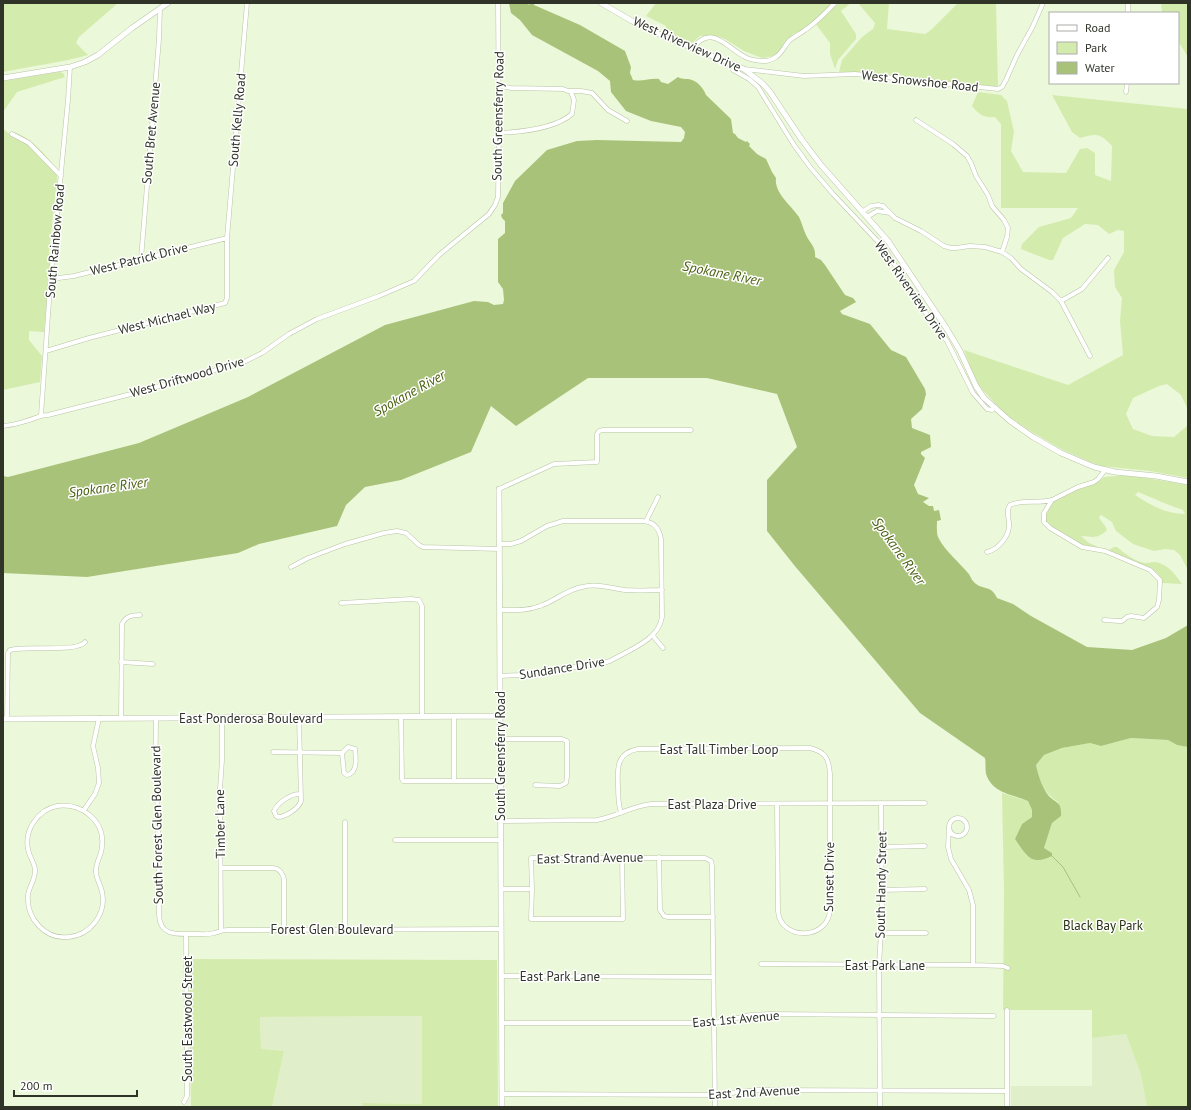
<svg xmlns="http://www.w3.org/2000/svg" width="1191" height="1110" viewBox="0 0 1191 1110" font-family="'PT Sans',sans-serif">
  <style>
    .built { fill: #e0efca }
    .green { fill: #d4ebae; fill-rule: evenodd }
    .water { fill: #a8c279 }
    .lines { fill: none; stroke-linecap: round; stroke-linejoin: round }
    .stream { stroke: #a8c279; stroke-width: 1 }
    .minor-casing { stroke: #b9c4a7; stroke-width: 5 }
    .tertiary-casing { stroke: #b9c4a7; stroke-width: 6 }
    .minor { stroke: #fff; stroke-width: 4 }
    .tertiary { stroke: #fff; stroke-width: 5 }
    .labels { text-anchor: middle; dominant-baseline: central; stroke-width: 3; stroke-linejoin: round; paint-order: stroke }
    .street-label { font-size: 13px; fill: #2f3328; stroke: #fff }
    .park-label { font-size: 13px; fill: #263010; stroke: #fff }
    .water-label { font-size: 14px; font-style: italic; fill: #4b6111; stroke: #fff }
  </style>
  <rect width="100%" height="100%" fill="#ecf8da"/>
  <path class="built" d="M 422,1016 L 422,1104 L 363,1103 L 363,1107 L 272,1107 L 284,1051 L 261,1050 L 260,1017 Z
    M 1126,1034 L 1141,1075 L 1147,1107 L 1011,1107 L 1011,1086 L 1092,1086 L 1092,1038 Z"/>
  <path class="green" d="M 3,3 L 118,3 L 79,37 L 76,43 L 88,55 C 60,63 31,66 3,72 Z
    M 656,3 L 833,3 L 805,29 L 793,34 L 775,56 L 762,58 L 744,51 L 725,39 L 716,36 L 700,36 L 691,44 L 678,40 L 664,32 L 666,26 L 646,16 Z
    M 838,3 L 855,3 L 851,3 L 841,11 L 856,34 L 856,39 L 838,60 L 835,69 L 830,54 L 830,43 L 815,23 Z
    M 858,3 L 889,3 L 887,29 L 925,34 L 931,30 L 958,3 L 996,3 L 998,85 L 993,88 L 856,72 L 839,72 L 842,60 L 862,37 L 873,29 L 875,23 Z
    M 1161,3 L 1188,3 L 1188,57 L 1178,41 L 1178,13 L 1162,13 Z
    M 59,72 L 63,73 L 65,77 L 17,92 L 3,112 L 3,129 L 12,136 L 14,132 C 35,140 43,153 58,170 L 49,252 L 50,265 L 44,332 L 29,331 L 29,340 L 42,356 L 40,382 L 3,390 L 3,81 Z
    M 978,92 L 1001,95 L 1007,101 L 1014,132 L 1011,151 L 1023,172 L 1066,173 L 1080,149 L 1087,148 L 1095,153 L 1095,175 L 1111,181 L 1112,146 C 1100,133 1097,133 1080,138 L 1072,132 L 1052,95 L 1188,109 L 1188,410 L 1181,395 L 1167,384 L 1159,386 L 1133,398 L 1126,414 L 1133,429 L 1152,436 L 1174,437 L 1187,426 L 1188,420 L 1188,478 L 1150,471 L 1101,466 L 1090,462 L 1059,448 L 1032,432 L 1004,413 L 979,386 L 974,377 L 964,350 L 1068,385 L 1123,355 L 1120,321 L 1122,298 L 1115,287 L 1114,270 L 1124,252 L 1124,231 L 1118,230 L 1109,234 L 1098,225 L 1085,224 L 1063,238 L 1053,260 L 1049,260 L 1021,249 L 1022,244 L 1039,227 L 1071,218 L 1078,208 L 1001,208 L 1001,124 L 995,117 C 984,118 979,115 972,106 Z
    M 1128,475 L 1188,485 L 1188,570 L 1180,555 L 1174,550 L 1165,549 L 1154,551 L 1133,544 L 1116,531 L 1112,522 L 1101,515 L 1099,517 C 1101,522 1105,524 1107,530 C 1098,539 1093,537 1081,536 L 1089,543 L 1098,547 L 1098,548 L 1086,548 L 1065,537 L 1046,522 L 1045,513 L 1053,501 L 1079,488 L 1095,484 L 1104,477 ZM 1138,492 L 1169,505 L 1183,510 L 1185,514 C 1166,514 1150,505 1135,495 Z
    M 1114,547 L 1117,547 C 1125,554 1135,561 1145,563 C 1148,563 1152,562 1155,562 C 1168,564 1175,574 1182,584 L 1162,583 L 1161,578 L 1157,573 L 1107,551 Z
    M 1131,738 L 1168,740 L 1177,745 L 1188,747 L 1188,1107 L 1147,1107 L 1141,1075 L 1126,1034 L 1092,1038 L 1092,1010 L 1003,1010 L 1004,892 L 1002,793 L 1028,801 L 1032,810 L 1032,817 L 1022,824 L 1015,839 L 1052,853 L 1044,848 L 1052,823 L 1061,816 L 1058,802 C 1044,793 1039,781 1036,765 L 1044,755 L 1062,748 L 1090,743 L 1101,746 Z
    M 189,959 L 497,960 L 498,1107 L 363,1107 L 363,1103 L 422,1104 L 422,1016 L 260,1017 L 261,1049 L 284,1051 L 272,1107 L 191,1107 Z"/>
  <path class="water" d="M 509,3 L 527,3 L 529,5 L 530,3 L 534,3 L 534,5 L 580,25 L 625,51 L 631,67 L 630,73 L 633,80 C 643,82 650,78 659,79 L 661,82 L 668,84 L 678,77 C 683,80 687,78 692,80 C 698,82 704,89 706,95 L 731,119 L 733,133 L 735,134 L 738,138 L 746,142 L 747,141 L 750,144 L 749,146 L 757,154 L 766,159 L 772,172 L 776,178 C 774,193 791,205 799,217 C 802,223 803,229 806,235 C 810,244 816,246 815,257 L 821,260 L 825,265 L 845,295 L 853,298 L 856,302 L 840,311 L 842,314 L 870,324 L 891,350 L 906,357 L 925,389 L 926,394 L 922,409 L 911,419 L 912,428 L 930,435 L 931,447 L 921,452 L 921,454 L 925,458 L 914,485 L 918,494 L 929,498 L 923,502 L 929,506 L 933,506 L 934,511 L 939,510 L 941,520 L 937,521 C 937,526 936,535 939,539 C 946,552 959,562 968,573 C 970,575 971,579 973,581 C 981,591 991,584 997,598 L 1013,604 L 1031,616 L 1087,647 L 1132,650 L 1166,638 L 1188,625 L 1188,747 L 1177,745 L 1168,740 L 1131,738 L 1101,746 L 1090,743 L 1062,748 L 1044,755 L 1036,765 C 1038,775 1042,787 1048,795 C 1056,804 1062,801 1061,816 L 1052,823 L 1044,848 L 1052,853 L 1052,856 C 1031,866 1027,856 1015,839 L 1022,824 L 1032,817 L 1032,810 L 1028,801 C 1012,794 993,794 986,774 C 985,769 986,763 985,758 L 920,713 L 794,565 L 767,531 L 767,480 L 797,447 L 777,394 L 707,378 L 588,378 L 516,426 L 491,406 L 471,452 L 401,480 L 365,487 L 346,505 L 337,526 L 259,544 L 238,553 L 87,577 L 3,573 L 3,476 L 8,477 L 139,443 L 248,397 L 385,325 L 474,301 L 488,302 L 494,305 L 503,304 L 504,300 L 503,289 L 498,282 L 498,239 L 505,233 L 505,221 L 502,218 L 501,215 L 503,213 L 503,203 L 515,181 L 547,150 L 577,141 L 597,140 L 681,142 L 684,138 L 685,132 L 681,127 L 651,121 L 626,111 L 611,92 L 610,81 L 598,71 L 532,35 L 520,20 L 511,13 Z"/>
  <g class="lines">
    <path class="stream" d="M 1052,856 L 1063,867 L 1080,897"/>
    <g class="minor-casing">
      <path id="minor" d="M 1128,13 L 1128,3
        M 692,49 C 712,22 727,49 747,58 C 752,60 759,61 765,61 C 769,61 773,59 776,57 C 782,53 785,45 790,40 C 795,36 800,34 805,30 C 816,23 826,12 835,3
        M 744,69 L 804,76 L 855,74 L 998,89 L 1002,87 L 1006,80 L 1017,55 L 1033,26 L 1043,3
        M 733,70 L 749,79 L 758,87 L 794,145 L 810,167 L 833,194 L 884,248 L 922,308 L 947,341 L 973,393 L 987,409 L 992,410 L 995,407
        M 499,86 L 511,88 L 563,89 L 571,92 L 574,100 L 572,114 C 556,128 521,132 499,133
        M 568,91 L 581,91 L 592,93 L 608,110 L 627,121
        M 1126,92 L 1127,83
        M 916,120 L 953,144 L 967,156 L 971,163 L 976,176 L 988,195 L 992,206 L 1004,220 L 1008,228 L 1007,237 L 1002,252
        M 12,134 L 29,143 L 61,176
        M 863,211 L 871,206 L 878,205 L 883,206 L 895,218 L 921,231 L 944,246 L 951,248 L 956,248 L 970,246 L 985,247 L 1002,252 L 1011,258 L 1021,269 L 1052,292 L 1061,301 L 1090,356
        M 867,217 L 877,211 L 890,213
        M 141,259 L 159,39 L 160,8
        M 51,279 L 74,276 L 227,238
        M 1061,301 L 1082,289 L 1108,258
        M 46,351 L 89,338 L 225,303 L 227,298 L 227,238 L 247,3
        M 41,415 L 50,287 L 68,100 L 70,67
        M 3,426 C 11,425 18,424 26,421 C 34,419 40,415 48,415 L 135,393 L 244,362 L 262,353 L 289,334 L 317,319 L 379,296 L 414,281 L 439,255 L 489,214 L 495,205 L 498,197 L 499,133 L 498,3
        M 499,489 L 554,464 L 597,462 L 597,434 L 599,431 L 603,430 L 691,430
        M 646,521 L 658,497
        M 500,544 L 511,544 L 521,541 L 547,526 L 563,521 L 641,521 C 653,521 659,527 661,539 L 662,617 C 659,640 629,650 610,661 L 603,663 L 518,675 L 500,676
        M 987,552 C 997,550 1008,538 1009,527 C 1010,519 1005,512 1010,505 C 1023,499 1038,504 1052,500
        M 291,567 L 308,558 L 345,544 L 384,533 L 397,531 L 406,533 L 419,545 L 423,547 L 500,549
        M 341,603 L 411,599 L 419,600 L 422,606 L 422,716
        M 500,610 C 513,610 527,611 540,606 C 555,601 566,590 582,587 C 597,583 610,588 625,590 C 637,591 650,590 662,590
        M 1104,620 L 1119,621 L 1122,621 L 1127,617 L 1131,616 L 1144,618 L 1157,607 L 1159,600 L 1160,580 L 1150,570 L 1105,551 L 1082,547 L 1050,528 L 1044,522 L 1044,513 L 1052,500 L 1078,487 L 1094,482 L 1098,479 L 1105,470
        M 653,636 L 663,648
        M 121,662 L 153,664
        M 454,716 L 454,781
        M 401,717 L 402,779 L 403,781 L 500,781
        M 121,718 L 122,624 C 126,616 132,615 140,615
        M 156,718 C 156,748 154,779 158,809 L 159,915 C 160,937 178,934 195,934 C 201,934 208,935 214,933 C 219,932 222,930 227,930 L 501,929
        M 299,718 L 301,801 C 299,808 286,817 278,817 L 276,816 L 274,811 C 278,802 292,793 301,794
        M 7,719 L 8,653 L 10,650 C 26,645 76,653 85,642
        M 500,739 L 562,739 L 567,741 L 567,777 L 566,783 L 560,786 L 535,785
        M 273,752 L 342,753 L 348,747 L 355,749 C 356,757 358,773 347,775 L 344,773 L 342,753
        M 57,806 C 81,803 105,820 102,846 C 102,855 95,863 96,872 C 96,879 101,885 102,892 C 107,914 90,935 69,937 C 45,940 26,918 28,895 C 29,886 36,879 35,869 C 34,862 29,856 28,849 C 24,830 38,810 57,806 Z
        M 84,810 L 95,794 L 99,783 L 98,768 L 93,746 L 99,718
        M 621,813 C 618,804 618,794 618,785 C 617,767 617,753 638,749 L 810,748 C 826,752 829,759 830,774 L 830,909 C 829,941 780,941 778,911 L 777,804
        M949 827a9 9 0 1 1 18 0a9 9 0 1 1-18 0Z
        M 501,821 L 597,820 C 615,817 632,806 651,804 L 925,803
        M 345,822 L 345,929
        M 949,826 L 948,847 L 951,859 L 969,890 L 973,905 L 973,965
        M 395,840 L 501,840
        M 882,847 L 925,846
        M 622,857 L 623,919 L 531,919 L 532,889 L 531,858 L 705,858 L 711,861 L 712,866 L 715,1107
        M 659,857 L 660,910 L 664,916 L 668,917 L 713,917
        M 221,868 L 272,868 C 279,868 282,872 284,879 L 284,930
        M 501,889 L 532,889
        M 881,890 L 925,889
        M 221,931 L 220,789 L 222,760 L 222,718
        M 881,933 L 926,933
        M 761,964 L 973,965 L 1003,966 L 1008,968
        M 502,976 L 713,977
        M 502,1023 L 714,1023 L 751,1015 L 770,1014 L 994,1016
        M 502,1094 L 715,1095 L 756,1090 L 1007,1091
        M 184,1102 L 187,1096 L 186,934
        M 880,1107 L 879,965 L 882,915 L 881,803
        M 1007,1107 L 1007,1010"/>
    </g>
    <g class="tertiary-casing">
      <path id="tertiary" d="M 601,3 L 632,21 L 661,35 L 744,69 L 763,84 L 770,92 L 802,140 L 821,165 L 888,241 L 947,329 L 960,351 L 976,386 L 984,398 L 1010,421 L 1033,437 L 1061,453 L 1094,467 L 1115,472 L 1156,476 L 1188,482
        M 3,78 L 70,67 L 85,62 L 98,55 L 132,28 L 168,3
        M 499,489 L 502,1107
        M 3,719 L 500,716"/>
    </g>
    <use href="#minor" class="minor"/>
    <use href="#tertiary" class="tertiary"/>
  </g>
  <g class="labels">
    <g class="street-label">
      <text transform="translate(687 44) rotate(24)">West Riverview Drive</text>
      <text transform="translate(920 81) rotate(6)">West Snowshoe Road</text>
      <text transform="translate(498 116) rotate(-89)">South Greensferry Road</text>
      <text transform="translate(237 120) rotate(-85)">South Kelly Road</text>
      <text transform="translate(151 133) rotate(-85)">South Bret Avenue</text>
      <text transform="translate(55 241) rotate(-85)">South Rainbow Road</text>
      <text transform="translate(139 259) rotate(-14)">West Patrick Drive</text>
      <text transform="translate(911 290) rotate(55)">West Riverview Drive</text>
      <text transform="translate(167 318) rotate(-14)">West Michael Way</text>
      <text transform="translate(187 377) rotate(-16)">West Driftwood Drive</text>
      <text transform="translate(562 668) rotate(-9)">Sundance Drive</text>
      <text x="251" y="718">East Ponderosa Boulevard</text>
      <text x="719" y="749">East Tall Timber Loop</text>
      <text transform="translate(500 756) rotate(-90)">South Greensferry Road</text>
      <text x="712" y="804">East Plaza Drive</text>
      <text transform="translate(220 824) rotate(-91)">Timber Lane</text>
      <text transform="translate(157 825) rotate(-91)">South Forest Glen Boulevard</text>
      <text transform="translate(590 858) rotate(-1)">East Strand Avenue</text>
      <text transform="translate(829 877) rotate(-89)">Sunset Drive</text>
      <text transform="translate(881 885) rotate(-89)">South Handy Street</text>
      <text x="332" y="929">Forest Glen Boulevard</text>
      <text x="885" y="965">East Park Lane</text>
      <text x="560" y="976">East Park Lane</text>
      <text transform="translate(187 1019) rotate(-90)">South Eastwood Street</text>
      <text transform="translate(736 1019) rotate(-5)">East 1st Avenue</text>
      <text transform="translate(754 1092) rotate(-3)">East 2nd Avenue</text>
    </g>
    <g class="park-label">
      <text x="1103" y="925">Black Bay Park</text>
    </g>
    <g class="water-label">
      <text transform="translate(722 273) rotate(11)">Spokane River</text>
      <text transform="translate(409 393) rotate(-29)">Spokane River</text>
      <text transform="translate(108 487) rotate(-8)">Spokane River</text>
      <text transform="translate(899 551) rotate(54)">Spokane River</text>
    </g>
  </g>
  <rect width="1191" height="1110" fill="none" stroke="#2f3328" stroke-width="8"/>
  <rect x="1049" y="12" width="130" height="72" fill="#ffffff" stroke="#acada9"/>
  <rect x="1057" y="25" width="20" height="6" fill="#ffffff" stroke="#acada9"/>
  <text x="1085" y="32" font-size="12" fill="#2f3328">Road</text>
  <rect x="1057" y="42" width="20" height="12" fill="#d4ebae" stroke="#acada9"/>
  <text x="1085" y="52" font-size="12" fill="#2f3328">Park</text>
  <rect x="1057" y="62" width="20" height="12" fill="#a8c279" stroke="#acada9"/>
  <text x="1085" y="72" font-size="12" fill="#2f3328">Water</text>
  <path d="M14 1090v6h123v-6" fill="none" stroke="#2f3328" stroke-width="2"/>
  <text x="20" y="1090" font-size="12" fill="#2f3328" stroke="#ffffff" stroke-width="3" paint-order="stroke">200 m</text>
</svg>
